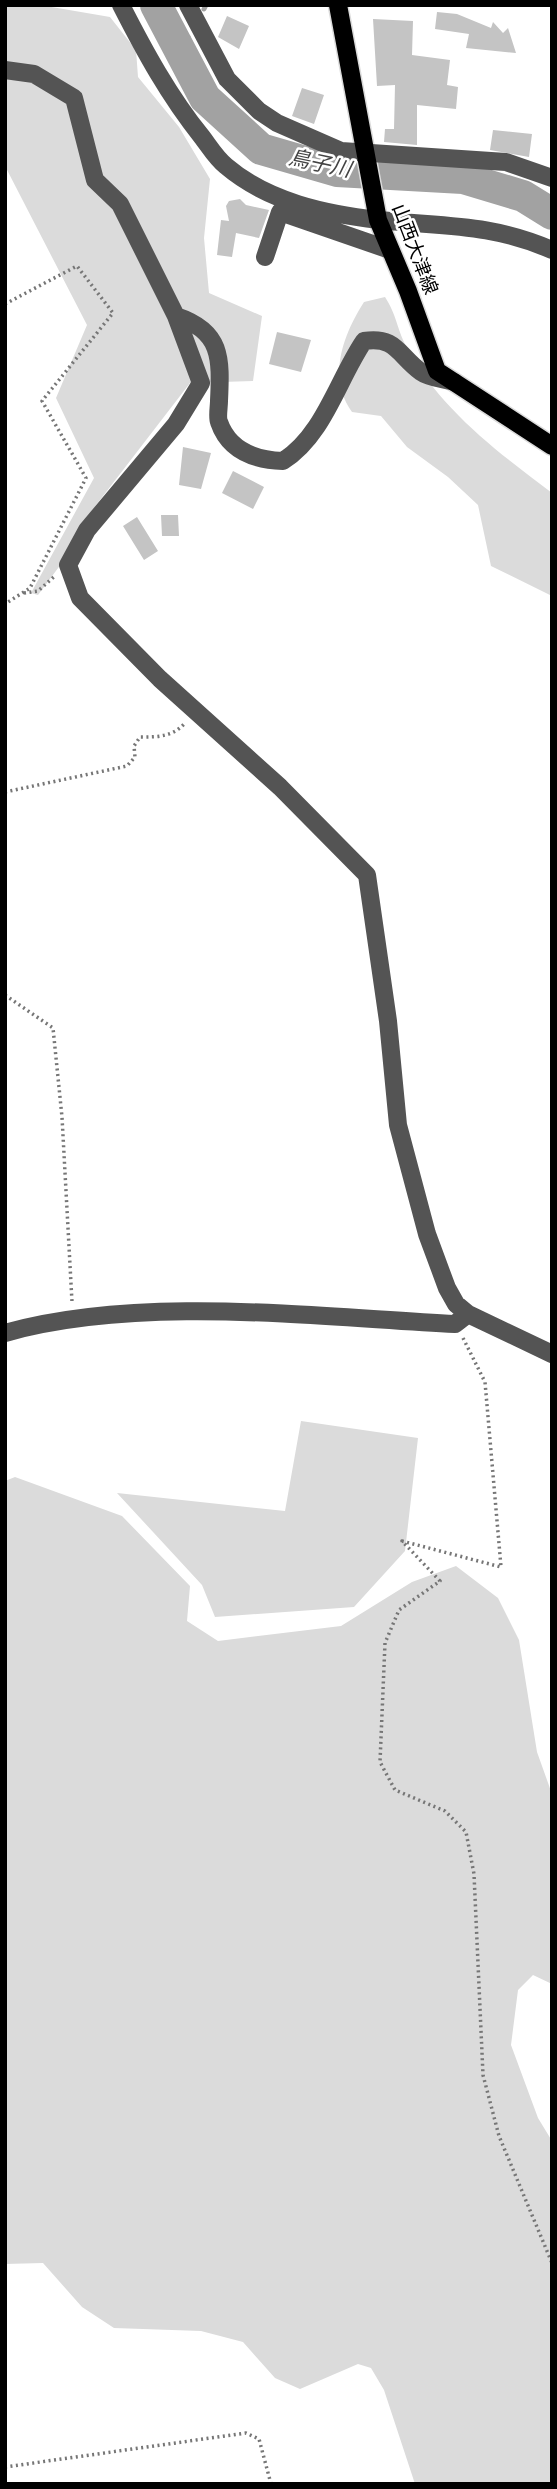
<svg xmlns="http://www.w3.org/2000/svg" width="557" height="2489" viewBox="0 0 557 2489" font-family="Rubik,'Noto Sans JP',sans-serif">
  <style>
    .green { fill: #dbdbdb }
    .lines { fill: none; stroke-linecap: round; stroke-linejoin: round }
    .stream { stroke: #a2a2a2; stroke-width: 5 }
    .river { stroke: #a2a2a2; stroke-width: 32 }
    .building { fill: #c4c4c4 }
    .major-casing { stroke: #dbdbdb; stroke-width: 21 }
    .path { stroke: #767676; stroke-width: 3.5; stroke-dasharray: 2 3.5; stroke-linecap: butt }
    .minor { stroke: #545454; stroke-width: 18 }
    .major { stroke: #000; stroke-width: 18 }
    .labels { text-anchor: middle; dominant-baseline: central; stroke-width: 5; stroke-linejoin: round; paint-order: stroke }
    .street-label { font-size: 19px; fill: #000; stroke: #fff }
    .water-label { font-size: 21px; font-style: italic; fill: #434343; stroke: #fff }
  </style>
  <rect width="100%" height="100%" fill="#fff"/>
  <path class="green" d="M 5,5 L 40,5 L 110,17 L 136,50 L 138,77 L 179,127 L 210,179 L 204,238 L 209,293 L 262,316 L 253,381 L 190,383 L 93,509 L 73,548 L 38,595 L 31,593 L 94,478 L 56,398 L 87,325 L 5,166 Z
    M 385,297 C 397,316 397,329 406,346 C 439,408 496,451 552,493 L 552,596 L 491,566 L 478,505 L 448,477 L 407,447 L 381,416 L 352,412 C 327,378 343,335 364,302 Z
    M 301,1421 L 418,1438 L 405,1551 L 354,1607 L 215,1617 L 202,1585 L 117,1493 L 285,1511 Z
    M 15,1477 L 122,1516 L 190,1586 L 187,1621 L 218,1641 L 341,1626 L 412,1582 L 456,1566 L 498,1598 L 519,1640 L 537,1752 L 552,1794 L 552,1984 L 533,1975 L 518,1990 L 511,2045 L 538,2118 L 552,2141 L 552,2484 L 415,2484 L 384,2390 L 371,2368 L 358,2364 L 300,2389 L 275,2378 L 243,2342 L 201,2331 L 114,2328 L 82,2307 L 43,2263 L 5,2264 L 5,1481 Z"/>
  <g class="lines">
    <path class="stream" d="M 204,9 L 206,5
      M 180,52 L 188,37"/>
    <path class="river" d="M 156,5 L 205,98 L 261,149 L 337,171 L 463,178 L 523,196 L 552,214"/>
  </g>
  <path class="building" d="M 437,12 L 457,14 L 491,28 L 493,22 L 503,33 L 508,28 L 516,53 L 466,48 L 469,34 L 435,29 Z
    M 227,16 L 249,26 L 239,49 L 218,37 Z
    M 373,19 L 413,21 L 412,55 L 450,60 L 447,85 L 458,87 L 456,109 L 417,105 L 417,145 L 384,142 L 385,129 L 394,129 L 395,85 L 377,86 Z
    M 302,88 L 324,95 L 314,124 L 292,116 Z
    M 493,130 L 532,134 L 529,157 L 490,150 Z
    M 240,199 L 246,205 L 269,210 L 259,238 L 236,233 L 232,257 L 217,255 L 221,220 L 229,221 L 226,206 L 229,201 Z
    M 277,332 L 311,340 L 301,372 L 269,364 Z
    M 183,447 L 211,453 L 201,489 L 179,485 Z
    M 233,471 L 264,487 L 253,509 L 222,493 Z
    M 161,515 L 178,515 L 179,536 L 162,536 Z
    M 137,517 L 158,551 L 144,560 L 123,526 Z"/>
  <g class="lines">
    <g class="major-casing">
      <path id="major" d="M 338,5 L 378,220 L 408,291 L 437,371 L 552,446"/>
    </g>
    <path class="path" d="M 5,304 L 77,266 L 113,313 L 42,401 L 86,478 L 30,588 L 5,604
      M 24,593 L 38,591 L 56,575
      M 5,792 L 127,766 L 135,757 L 134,746 L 140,737 C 157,737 173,737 185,723
      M 5,995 L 53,1028 L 62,1117 L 72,1302
      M 463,1338 L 485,1382 L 501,1567 L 402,1541 L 440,1581 L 399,1610 L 385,1643 L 380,1762 L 395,1790 L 445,1811 L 466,1832 L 474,1874 L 483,2075 L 499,2136 L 552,2263
      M 5,2467 L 246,2433 L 259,2439 L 271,2484"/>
    <path class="minor" d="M 121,5 C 145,52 169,96 202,137 C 209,146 216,158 226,166 C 268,202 326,214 379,220 C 445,227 489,223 552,250
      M 188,5 L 227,79 L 259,111 L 277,123 L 341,151 L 506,162 L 552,178
      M 5,70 L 34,74 L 74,98 L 95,180 L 120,204 L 176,316 L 201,383 L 176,424 L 87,530 L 68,565 L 80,598 L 160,679 L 280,787 L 367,875 L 388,1021 L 398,1125 L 427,1234 L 447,1288 L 456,1304 L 468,1314 L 552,1354
      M 265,257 L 280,212 L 390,250
      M 176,316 C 222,331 221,358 219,401 C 219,407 217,417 219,422 C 229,451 255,460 283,461 C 324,435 338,379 364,341 C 396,336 398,355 421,372 C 429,378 444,379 454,382
      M 5,1333 C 140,1295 316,1317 455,1324 L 468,1314"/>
    <use href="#major" class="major"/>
  </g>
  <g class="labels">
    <g class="street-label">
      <text transform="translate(415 249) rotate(69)">山西大津線</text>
    </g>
    <g class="water-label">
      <text transform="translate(320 163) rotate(12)">鳥子川</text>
    </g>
  </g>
  <rect width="557" height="2489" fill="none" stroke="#000000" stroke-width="14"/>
</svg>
